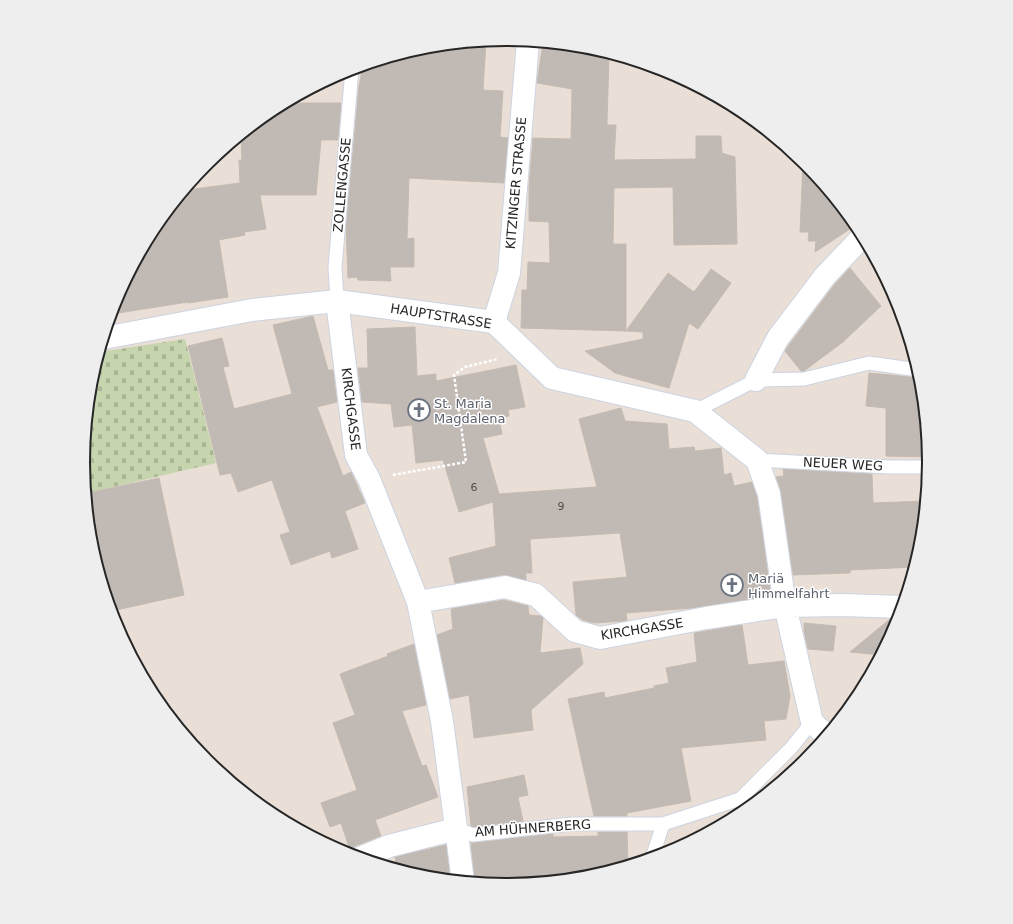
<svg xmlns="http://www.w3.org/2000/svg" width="1013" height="924" viewBox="0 0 1013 924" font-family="'DejaVu Sans',sans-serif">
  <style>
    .cemetery { fill: url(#cemetery-stones) }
    .building { fill: #c1b9b4; stroke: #c5bbb1 }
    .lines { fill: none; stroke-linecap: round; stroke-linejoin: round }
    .service-casing { stroke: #ccd3e1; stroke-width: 15 }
    .minor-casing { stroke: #ccd3e1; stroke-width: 24 }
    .tertiary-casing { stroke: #ccd3e1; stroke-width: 24 }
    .path { stroke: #fff; stroke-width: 2.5; stroke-dasharray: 3 2; stroke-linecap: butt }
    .service { stroke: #fff; stroke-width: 13 }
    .minor { stroke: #fff; stroke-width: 22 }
    .tertiary { stroke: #fff; stroke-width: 22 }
    .labels { text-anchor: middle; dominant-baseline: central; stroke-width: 3; stroke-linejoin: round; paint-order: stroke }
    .number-label { font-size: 11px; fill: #4d4b4a }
    .street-label { font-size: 13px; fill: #262626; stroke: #fff }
    .worship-label { font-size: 13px; fill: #5b616d; stroke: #fff; text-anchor: start }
    .rim { fill: none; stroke: #262626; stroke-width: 2 }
  </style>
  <defs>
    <pattern id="cemetery-stones" width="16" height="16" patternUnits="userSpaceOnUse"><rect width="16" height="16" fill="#c6d5ad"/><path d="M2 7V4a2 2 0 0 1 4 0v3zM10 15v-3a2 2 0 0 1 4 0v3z" fill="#aab795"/></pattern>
  </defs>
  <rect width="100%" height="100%" fill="#eadfd6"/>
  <path class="cemetery" d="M 185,339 L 216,463 L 87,493 L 84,462 L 92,379 L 100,352 Z"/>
  <path class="building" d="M 486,41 L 483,90 L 503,91 L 500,137 L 508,138 L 504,183 L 409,178 L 407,239 L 414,238 L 414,267 L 390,267 L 391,281 L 358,280 L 357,277 L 348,278 L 346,227 L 359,86 L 363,66 L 424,47 Z
    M 543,43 L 589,47 L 609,53 L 607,125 L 616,125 L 614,160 L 696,159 L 696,136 L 721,136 L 722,153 L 735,157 L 737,244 L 674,245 L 673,187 L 614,188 L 613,244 L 626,244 L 626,331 L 521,328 L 522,290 L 527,290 L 528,262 L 550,263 L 549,222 L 529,221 L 529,187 L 533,138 L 571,139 L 572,89 L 537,83 Z
    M 284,103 L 341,103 L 338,140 L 321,140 L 316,195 L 260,195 L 266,229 L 244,232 L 245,235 L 219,240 L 228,297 L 188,303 L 188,302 L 112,314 L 116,300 L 156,226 L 186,190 L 240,183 L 239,160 L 242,160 L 241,136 L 272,110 Z
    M 803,161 L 856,225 L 815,252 L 816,241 L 808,241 L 809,232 L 800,232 Z
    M 850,268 L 881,306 L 843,342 L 804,371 L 801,371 L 785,351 L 789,345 L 835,284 Z
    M 711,269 L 731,283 L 698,329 L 689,323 L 669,388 L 615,373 L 585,351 L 643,339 L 643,332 L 626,331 L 668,273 L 694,292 Z
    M 313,316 L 328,370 L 333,370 L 337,402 L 317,407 L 343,476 L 351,472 L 365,503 L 345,511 L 358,549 L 332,558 L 330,551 L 291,565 L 280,535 L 290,532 L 272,480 L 238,492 L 231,473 L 220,475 L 188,346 L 222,338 L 229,366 L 223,367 L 234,409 L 292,394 L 273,325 Z
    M 415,327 L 417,376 L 436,374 L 436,381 L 516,365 L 525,407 L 508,410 L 509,416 L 499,418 L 502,434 L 483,438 L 499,494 L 597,487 L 579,419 L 621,408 L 625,421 L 667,424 L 669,449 L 694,447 L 695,451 L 721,448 L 724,475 L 731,473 L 734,486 L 752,482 L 757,497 L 771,596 L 692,608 L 626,613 L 627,620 L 624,621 L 594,623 L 583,620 L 576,615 L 573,582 L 627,577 L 620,533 L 530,539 L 532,573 L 526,573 L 526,580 L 503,575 L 455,583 L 449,558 L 496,546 L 493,502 L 459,512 L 443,460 L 416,463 L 412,425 L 394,427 L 391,404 L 362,402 L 358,368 L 368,368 L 367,329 Z
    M 869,373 L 921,378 L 929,457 L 886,456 L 886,408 L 866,406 Z
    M 783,469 L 872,474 L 873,503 L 926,501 L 923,530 L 917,530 L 918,556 L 914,567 L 850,570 L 850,573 L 793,575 L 781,492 L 776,477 L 784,476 Z
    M 159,478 L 184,595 L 112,611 L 92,544 L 87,493 Z
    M 504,600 L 528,606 L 529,615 L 541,616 L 543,618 L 540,653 L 580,648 L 583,664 L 531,710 L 533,730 L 474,738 L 469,695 L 450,699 L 437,635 L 453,629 L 451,609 Z
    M 890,619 L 899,619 L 881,655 L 850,652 Z
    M 804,623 L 836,626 L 833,651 L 808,649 L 804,631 Z
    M 742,625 L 748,665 L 784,661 L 790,696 L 786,719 L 764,721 L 766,740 L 681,748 L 691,801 L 627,813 L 627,816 L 594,816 L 568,699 L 604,692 L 605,698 L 654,688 L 654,686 L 669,683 L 666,668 L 697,662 L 694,633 Z
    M 414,644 L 426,705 L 402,711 L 422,766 L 426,765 L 438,797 L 375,820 L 381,836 L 355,846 L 350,850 L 341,823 L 330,827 L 321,803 L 357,790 L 333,723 L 355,715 L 340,674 L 388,656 L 387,654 Z
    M 524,775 L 528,795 L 518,797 L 523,821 L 474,827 L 471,826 L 467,787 Z
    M 598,832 L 627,832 L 628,865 L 589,877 L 506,885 L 475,882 L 471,843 L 553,834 L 553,837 L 598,836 Z
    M 446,845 L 450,879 L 424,877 L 397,869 L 395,857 Z"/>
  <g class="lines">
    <g class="service-casing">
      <path id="service" d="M 337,301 L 335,267 L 352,69
        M 695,411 L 756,380 L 804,379 L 869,363 L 918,370
        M 757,460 L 889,467 L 929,467
        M 456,829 L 473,835 L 571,824 L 663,824 L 740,799 L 791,748 L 812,722
        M 652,858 L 663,824"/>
    </g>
    <g class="minor-casing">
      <path id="minor" d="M 337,301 L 356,455 L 369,479 L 418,602 L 442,721 L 463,881
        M 494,322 L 552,378 L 695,411 L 757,460 L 769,494 L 785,606 L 812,722 L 827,736
        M 756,380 L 778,338 L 825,276 L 863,236
        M 418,602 L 505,587 L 536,595 L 575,631 L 600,638 L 706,618 L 785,606 L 842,605 L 903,607
        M 360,858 L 389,846 L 456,829"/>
    </g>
    <g class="tertiary-casing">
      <path id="tertiary" d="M 104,338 L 252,310 L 337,301 L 494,322 L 509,273 L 528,41"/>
    </g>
    <path class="path" d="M 393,475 L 466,462 L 454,375 L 465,367 L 498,359"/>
    <use href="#service" class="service"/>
    <use href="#minor" class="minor"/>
    <use href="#tertiary" class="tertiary"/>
  </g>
  <defs>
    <g id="church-ring" transform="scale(1.15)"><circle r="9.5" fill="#fff" stroke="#6b7280" stroke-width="1.5"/><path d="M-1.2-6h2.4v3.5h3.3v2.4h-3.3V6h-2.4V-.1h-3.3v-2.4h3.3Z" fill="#6b7280"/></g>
  </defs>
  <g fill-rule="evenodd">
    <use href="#church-ring" x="419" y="410"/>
    <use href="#church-ring" x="732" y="585"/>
  </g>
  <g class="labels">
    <g class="number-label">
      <text x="474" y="487">6</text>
      <text x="561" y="506">9</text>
    </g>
    <g class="street-label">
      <text transform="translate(516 183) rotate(-85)">KITZINGER STRASSE</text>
      <text transform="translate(342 185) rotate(-85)">ZOLLENGASSE</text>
      <text transform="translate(441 316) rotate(9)">HAUPTSTRASSE</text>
      <text transform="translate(351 409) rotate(83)">KIRCHGASSE</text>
      <text transform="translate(843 464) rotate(3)">NEUER WEG</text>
      <text transform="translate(642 629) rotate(-9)">KIRCHGASSE</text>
      <text transform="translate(533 828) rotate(-4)">AM HÜHNERBERG</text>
    </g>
    <g class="worship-label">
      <text x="434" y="403">St. Maria<tspan x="434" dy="15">Magdalena</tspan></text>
      <text x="748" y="578">Mariä<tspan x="748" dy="15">Himmelfahrt</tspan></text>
    </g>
  </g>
  <path d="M0 0H1013V924H0ZM90 462a416 416 0 1 1 832 0a416 416 0 1 1-832 0Z" fill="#eee" fill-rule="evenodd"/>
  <path class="rim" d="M90 462a416 416 0 1 1 832 0a416 416 0 1 1-832 0Z"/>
</svg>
